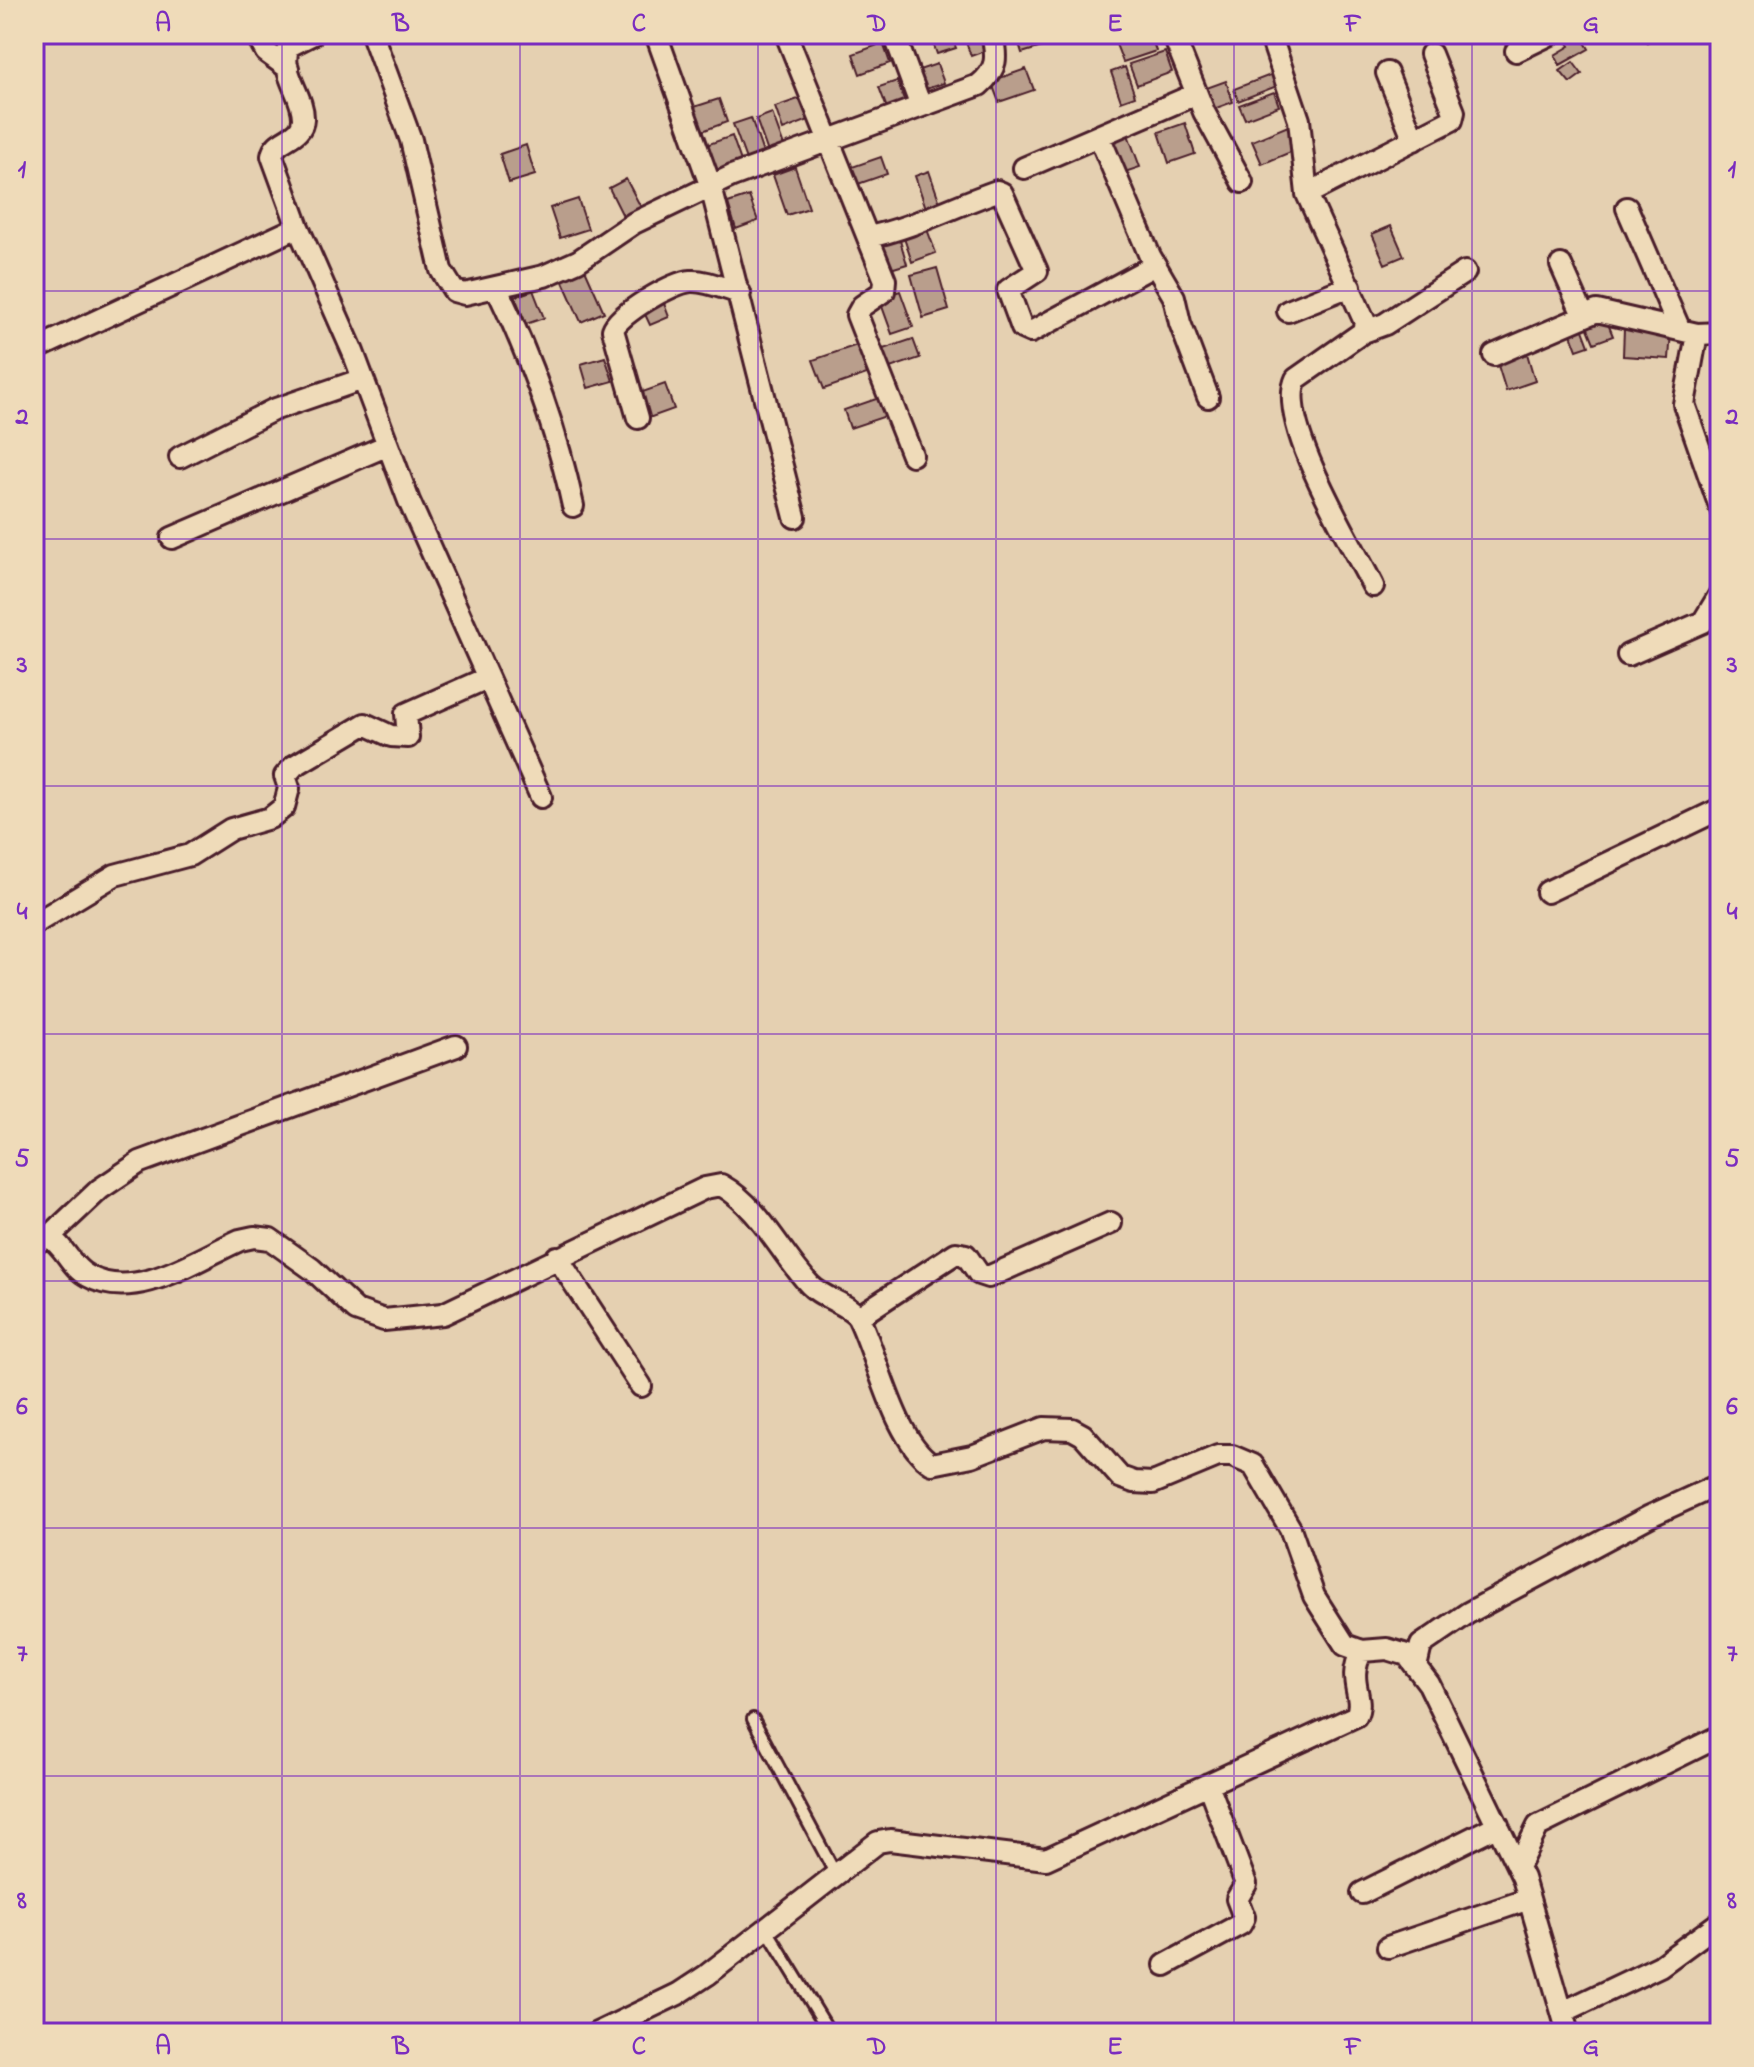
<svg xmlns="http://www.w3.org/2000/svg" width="1754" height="2067" viewBox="0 0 1754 2067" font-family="'Indie Flower',sans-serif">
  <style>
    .building { fill: #b99e8c; stroke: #4a1f2b; stroke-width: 2 }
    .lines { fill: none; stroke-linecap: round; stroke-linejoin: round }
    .lane-casing { stroke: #4a1f2b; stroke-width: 16 }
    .street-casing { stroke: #4a1f2b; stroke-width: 26 }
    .lane { stroke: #efdbb9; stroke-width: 10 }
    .street { stroke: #efdbb9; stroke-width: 20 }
    .grid { fill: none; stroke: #7b2cbf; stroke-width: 2; stroke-opacity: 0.55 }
    .neatline { fill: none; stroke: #7b2cbf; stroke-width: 3 }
    .grid-label { font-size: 26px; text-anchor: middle; font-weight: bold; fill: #7b2cbf }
  </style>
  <rect width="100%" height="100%" fill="#e5d0b1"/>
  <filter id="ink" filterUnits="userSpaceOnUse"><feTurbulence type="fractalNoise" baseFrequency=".0125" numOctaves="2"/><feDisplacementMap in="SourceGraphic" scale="16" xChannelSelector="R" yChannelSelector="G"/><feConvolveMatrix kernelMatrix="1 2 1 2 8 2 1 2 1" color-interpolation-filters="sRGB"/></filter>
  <g filter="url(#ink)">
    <path class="building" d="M 930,34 L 951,34 L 956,48 L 937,54 Z
      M 963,34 L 979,34 L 985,51 L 971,56 Z
      M 1016,34 L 1041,34 L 1045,46 L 1022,53 Z
      M 1045,34 L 1065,34 L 1047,40 Z
      M 1128,34 L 1150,34 L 1156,51 L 1123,62 L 1114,39 Z
      M 1568,34 L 1580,34 L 1589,49 L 1560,65 L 1555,55 L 1570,46 L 1564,36 Z
      M 1641,34 L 1658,34 L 1647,42 Z
      M 883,43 L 890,63 L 860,74 L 853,54 Z
      M 1165,52 L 1172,72 L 1137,85 L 1129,64 Z
      M 1573,62 L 1582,74 L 1570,83 L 1560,71 Z
      M 937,64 L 944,83 L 917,92 L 910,73 Z
      M 1125,67 L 1135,96 L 1121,101 L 1111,72 Z
      M 1026,69 L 1034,90 L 999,102 L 991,81 Z
      M 1273,74 L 1277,86 L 1238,101 L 1234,89 Z
      M 897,81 L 906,105 L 888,111 L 879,87 Z
      M 1226,81 L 1233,102 L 1208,111 L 1201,90 Z
      M 1274,92 L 1279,106 L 1245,119 L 1239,105 Z
      M 801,98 L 809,120 L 783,130 L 775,107 Z
      M 719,99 L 727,122 L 697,133 L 688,109 Z
      M 772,113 L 785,149 L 769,155 L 756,119 Z
      M 751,118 L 765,159 L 748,165 L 733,124 Z
      M 1185,123 L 1195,154 L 1169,163 L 1159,132 Z
      M 1288,126 L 1298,149 L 1262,164 L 1252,141 Z
      M 1126,129 L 1140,167 L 1119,174 L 1106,137 Z
      M 732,136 L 743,167 L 717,176 L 706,145 Z
      M 526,145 L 535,175 L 509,183 L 500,154 Z
      M 881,157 L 887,174 L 858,184 L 852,167 Z
      M 795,167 L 809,208 L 787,215 L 773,175 Z
      M 929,171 L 940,203 L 926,208 L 915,176 Z
      M 626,179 L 644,213 L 626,222 L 609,188 Z
      M 749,196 L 758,221 L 736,229 L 728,203 Z
      M 578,199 L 588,229 L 560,238 L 550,208 Z
      M 925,224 L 936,253 L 912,262 L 902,232 Z
      M 1391,226 L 1404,256 L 1385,264 L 1372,234 Z
      M 898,234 L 907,264 L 884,271 L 875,240 Z
      M 584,267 L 604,312 L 581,322 L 561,277 Z
      M 937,268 L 949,310 L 923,318 L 911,275 Z
      M 533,290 L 544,318 L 526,324 L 515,297 Z
      M 900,291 L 913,327 L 892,334 L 879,298 Z
      M 663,301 L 669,317 L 650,325 L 643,310 Z
      M 1604,314 L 1613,336 L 1594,343 L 1585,321 Z
      M 1580,322 L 1589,346 L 1577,350 L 1568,326 Z
      M 1624,328 L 1671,331 L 1669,359 L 1623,356 Z
      M 913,339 L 920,358 L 881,371 L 874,352 Z
      M 857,345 L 867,374 L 824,389 L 813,360 Z
      M 1526,350 L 1535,381 L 1506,391 L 1496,359 Z
      M 605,357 L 613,381 L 588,388 L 581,364 Z
      M 665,384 L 674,409 L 646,419 L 637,394 Z
      M 879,398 L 886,416 L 850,428 L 844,410 Z"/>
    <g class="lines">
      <g class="lane-casing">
        <path id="lane" d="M 753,1719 L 835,1873
          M 766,1928 L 830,2033"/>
      </g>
      <g class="street-casing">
        <path id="street" d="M 256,34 L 266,52 L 288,68
          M 313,34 L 289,46 C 278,72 304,94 303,119 C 302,140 275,137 272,156 L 298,227 L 353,352 L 409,501 L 541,797
          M 372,34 L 411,140 L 441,270 L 454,291 L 465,294 L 544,276 L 578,261 L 634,223 L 732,176 L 979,85 C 998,69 997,57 992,34
          M 656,34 L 711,187 L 795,517
          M 786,34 L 885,280 L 884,291 L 862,306 L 857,315 L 912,455
          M 894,34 L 920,104
          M 1173,34 L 1204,112 L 1242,182
          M 1270,34 L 1299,120 L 1307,194 L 1365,322 L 1363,332 L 1296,379 C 1276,421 1351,542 1373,586
          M 1516,51 L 1551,34
          M 1387,73 L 1414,140
          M 1099,136 L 1150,256 L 1174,297 L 1180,323 L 1208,397
          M 1024,168 L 1196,94
          M 1307,194 L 1452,120 L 1454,112 L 1431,54
          M 1627,208 L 1680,330
          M 868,237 C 913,228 953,206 997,191 L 1002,193 L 1037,271 L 1008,290 L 1022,328 L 1031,332 L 1155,265
          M 1561,265 L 1583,315
          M 496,287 C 529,355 557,430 573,506
          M 1288,311 L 1350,286
          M 1363,332 L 1385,324 L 1465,272
          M 1697,334 L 1684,404 L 1720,507
          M 34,350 L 298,227
          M 1494,355 L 1597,311 L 1697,334 L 1720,333
          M 638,418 L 613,330 C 618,314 673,282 691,281 C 706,280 725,289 740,293
          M 180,457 L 273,410 L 363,379
          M 172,538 L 388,445
          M 1628,655 L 1703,622 L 1720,594
          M 1547,892 L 1720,809
          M 34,924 L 115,875 L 190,855 L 231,829 L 270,818 L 284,807 L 289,788 L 285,776 L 294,766 L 365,724 L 391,736 L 408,737 L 406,714 L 487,678
          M 49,1237 L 100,1189 L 140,1162 L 456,1046
          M 34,1243 L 49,1237 C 65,1246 70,1267 88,1276 C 135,1303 197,1259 240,1240 L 254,1237 L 270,1239 L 312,1269 L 356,1310 L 384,1320 L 443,1314 L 705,1188 L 721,1185 C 760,1207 780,1253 810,1285 C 823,1299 853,1305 859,1319 C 879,1360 894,1439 932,1464 L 972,1456 L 1044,1428 L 1072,1429 L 1083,1435 L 1120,1477 L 1134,1482 L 1153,1483 L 1218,1456 L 1232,1456 L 1253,1465 L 1290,1528 L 1314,1596 L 1345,1645 L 1362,1651 L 1387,1649 L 1407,1655 L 1429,1684 L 1523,1878 L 1568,2033
          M 557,1257 L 641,1386
          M 858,1317 L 956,1253 L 966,1255 L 979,1274 L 988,1277 L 1111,1223
          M 1416,1667 L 1421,1645 L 1468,1613 L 1650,1516 L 1720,1484
          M 1518,1867 L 1538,1826 L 1720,1736
          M 1362,1893 L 1498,1825
          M 1388,1947 L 1529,1899
          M 1165,1965 L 1241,1924 L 1244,1917 L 1237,1899 L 1246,1884 L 1208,1784
          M 1563,2012 L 1660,1966 L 1720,1922
          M 597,2033 L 678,1994 L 707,1975 L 878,1842 L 890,1840 L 1046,1859 L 1356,1716 C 1366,1696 1345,1682 1362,1651"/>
      </g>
      <use href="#lane" class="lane"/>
      <use href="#street" class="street"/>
    </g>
  </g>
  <path class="grid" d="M 282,34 L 282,2033M 520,34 L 520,2033M 758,34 L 758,2033M 996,34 L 996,2033M 1234,34 L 1234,2033M 1472,34 L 1472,2033M 34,291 L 1720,291M 34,539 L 1720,539M 34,786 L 1720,786M 34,1034 L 1720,1034M 34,1281 L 1720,1281M 34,1528 L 1720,1528M 34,1776 L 1720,1776"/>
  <rect width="1754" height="2067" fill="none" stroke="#efdbb9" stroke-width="88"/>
  <rect x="44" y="44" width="1666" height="1979" class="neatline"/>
  <g class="grid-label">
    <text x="163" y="31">A</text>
    <text x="401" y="31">B</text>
    <text x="639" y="31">C</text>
    <text x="877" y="31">D</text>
    <text x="1115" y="31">E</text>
    <text x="1353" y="31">F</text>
    <text x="1591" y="31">G</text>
    <text x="22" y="177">1</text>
    <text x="1732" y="177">1</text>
    <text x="22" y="424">2</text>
    <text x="1732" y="424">2</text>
    <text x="22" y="672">3</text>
    <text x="1732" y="672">3</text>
    <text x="22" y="919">4</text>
    <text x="1732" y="919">4</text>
    <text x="22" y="1166">5</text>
    <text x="1732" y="1166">5</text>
    <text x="22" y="1414">6</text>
    <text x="1732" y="1414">6</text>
    <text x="22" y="1661">7</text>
    <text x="1732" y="1661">7</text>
    <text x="22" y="1908">8</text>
    <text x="1732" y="1908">8</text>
    <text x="163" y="2054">A</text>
    <text x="401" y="2054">B</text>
    <text x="639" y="2054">C</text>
    <text x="877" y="2054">D</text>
    <text x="1115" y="2054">E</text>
    <text x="1353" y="2054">F</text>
    <text x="1591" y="2054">G</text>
  </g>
</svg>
